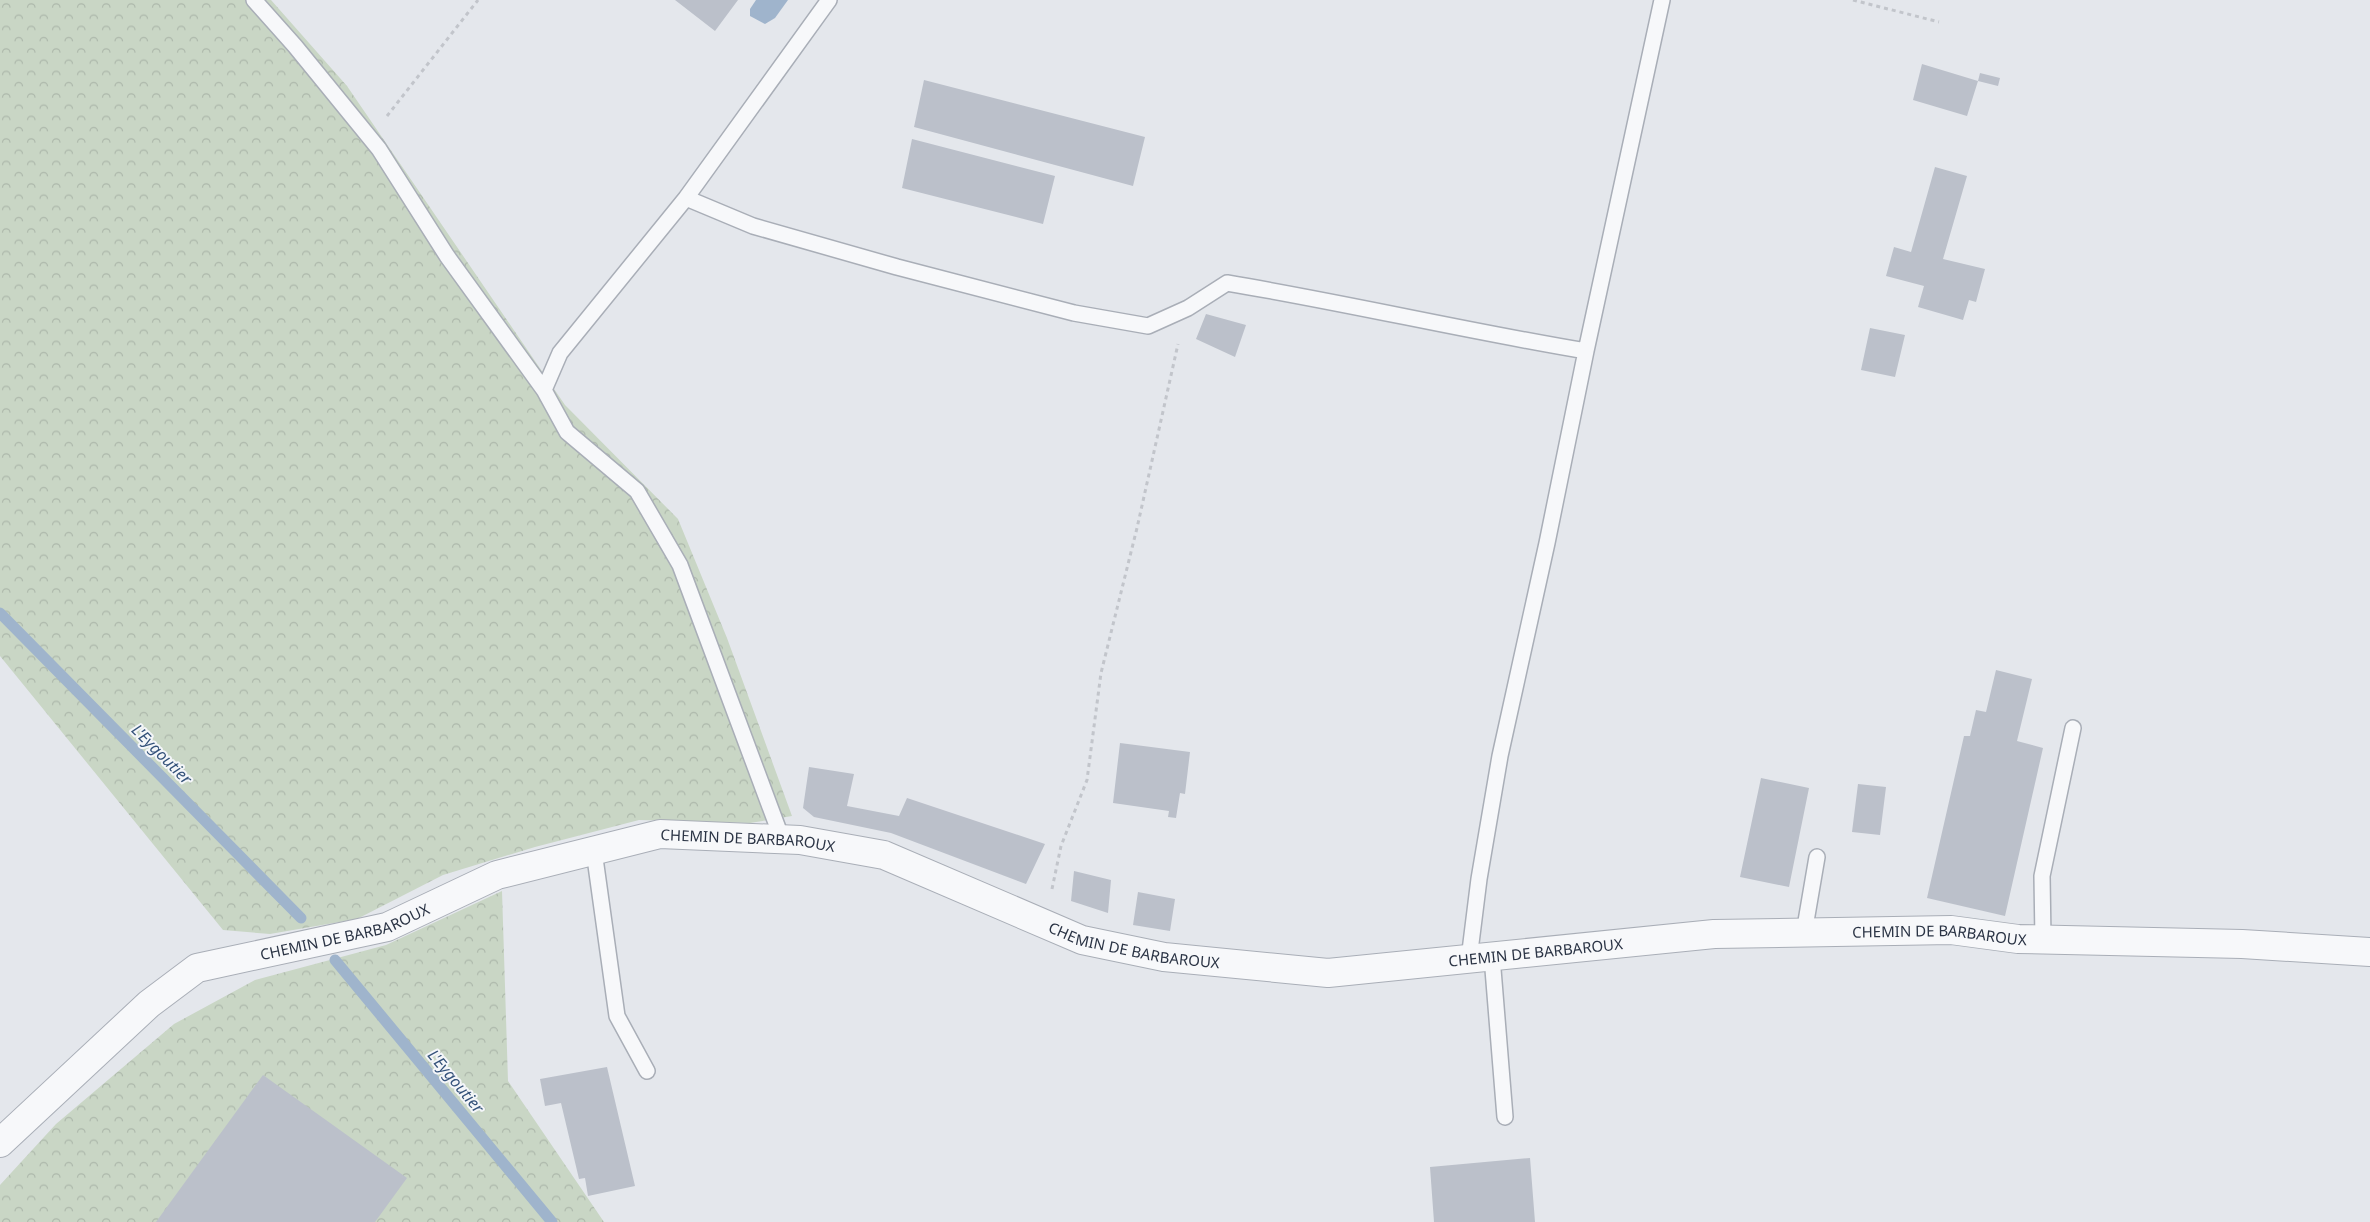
<svg xmlns="http://www.w3.org/2000/svg" width="2370" height="1222" viewBox="0 0 2370 1222" font-family="'Noto Sans',sans-serif">
  <style>
    .forest { fill: url(#forest-crowns) }
    .water { fill: #9fb4cc }
    .lines { fill: none; stroke-linecap: round; stroke-linejoin: round }
    .stream { stroke: #9fb4cc; stroke-width: 11 }
    .building { fill: #bbc0ca }
    .lane-casing { stroke: #a9aeb7; stroke-width: 18 }
    .street-casing { stroke: #a9aeb7; stroke-width: 30 }
    .path { stroke: #c2c5cb; stroke-width: 3; stroke-dasharray: 4 4; stroke-linecap: butt }
    .lane { stroke: #f7f8fa; stroke-width: 15 }
    .street { stroke: #f7f8fa; stroke-width: 28 }
    .labels { text-anchor: middle; dominant-baseline: central; stroke-width: 4; stroke-linejoin: round; paint-order: stroke }
    .street-label { font-size: 15px; fill: #2b3445; stroke: #f4f6f9 }
    .water-label { font-size: 16px; font-style: italic; fill: #34527a; stroke: #f4f6f9 }
  </style>
  <defs>
    <pattern id="forest-crowns" width="20" height="18" patternUnits="userSpaceOnUse" patternTransform="scale(1.25)"><rect width="20" height="18" fill="#c9d6c5"/><path d="M2 6a3 3 0 1 1 6 0M12 15a3 3 0 1 1 6 0" fill="none" stroke="#adb8ab"/></pattern>
  </defs>
  <rect width="100%" height="100%" fill="#e4e7ec"/>
  <path class="forest" d="M 0,0 L 271,0 L 347,86 L 565,405 L 678,519 L 727,638 L 792,816 L 750,823 L 639,820 L 535,847 L 443,875 L 357,919 L 270,934 L 223,930 L 0,656 Z
    M 502,891 L 508,1081 L 604,1222 L 0,1222 L 0,1185 L 56,1124 L 174,1024 L 255,980 L 386,945 Z"/>
  <path class="water" d="M 756,0 L 788,0 L 775,18 L 765,24 L 750,16 L 750,9 Z"/>
  <g class="lines">
    <path class="stream" d="M 0,613 L 301,918
      M 335,960 L 552,1222"/>
  </g>
  <path class="building" d="M 675,0 L 738,0 L 715,31 Z
    M 1922,64 L 1978,81 L 1967,116 L 1913,100 Z
    M 1980,73 L 2000,78 L 1998,86 L 1978,81 Z
    M 924,80 L 1145,137 L 1133,186 L 914,127 Z
    M 912,139 L 1055,176 L 1043,224 L 902,188 Z
    M 1935,167 L 1967,176 L 1943,259 L 1985,269 L 1976,302 L 1969,300 L 1963,320 L 1918,307 L 1924,286 L 1886,276 L 1894,247 L 1911,252 Z
    M 1206,314 L 1246,325 L 1235,357 L 1196,339 Z
    M 1870,328 L 1905,335 L 1895,377 L 1861,370 Z
    M 1996,670 L 2032,679 L 2017,741 L 2043,748 L 2005,916 L 1927,898 L 1964,736 L 1970,736 L 1976,710 L 1986,712 Z
    M 1120,743 L 1190,752 L 1185,794 L 1180,793 L 1176,818 L 1168,817 L 1169,811 L 1113,803 Z
    M 809,767 L 854,774 L 847,806 L 899,816 L 907,798 L 1045,844 L 1026,884 L 891,833 L 814,817 L 803,808 Z
    M 1761,778 L 1809,788 L 1789,887 L 1740,877 Z
    M 1858,784 L 1886,787 L 1880,835 L 1852,832 Z
    M 1074,871 L 1111,880 L 1108,913 L 1071,901 Z
    M 1138,892 L 1175,899 L 1170,931 L 1133,925 Z
    M 607,1067 L 635,1186 L 588,1196 L 585,1178 L 579,1179 L 561,1103 L 545,1106 L 540,1079 Z
    M 263,1075 L 407,1178 L 375,1222 L 156,1222 Z
    M 1530,1158 L 1535,1222 L 1434,1222 L 1430,1167 Z"/>
  <g class="lines">
    <g class="lane-casing">
      <path id="lane" d="M 254,0 L 295,46 L 379,149 L 447,256 L 544,390
        M 686,198 L 753,226 L 897,267 L 1074,313 L 1148,326 L 1188,308 L 1227,283 C 1347,303 1466,331 1586,351 L 1662,0
        M 782,839 L 680,565 L 637,491 L 567,432 L 544,390 L 560,353 L 686,198 L 829,0
        M 594,851 L 617,1016 L 647,1071
        M 1804,933 L 1817,857
        M 2043,940 L 2042,876 L 2073,728
        M 1492,957 L 1505,1117
        M 1469,959 L 1479,879 L 1500,756 L 1547,543 L 1586,351"/>
    </g>
    <g class="street-casing">
      <g id="street">
        <path id="s1" d="M 0,1143 L 149,1004 L 197,968 L 387,927 L 497,875 L 660,834 L 800,840 L 884,855 L 1082,940 L 1164,957 L 1328,973 L 1714,934 L 1951,930 L 2018,939 L 2242,944 L 2370,952"/>
      </g>
    </g>
    <path class="path" d="M 1853,0 L 1939,22
      M 387,116 L 478,0
      M 1052,889 L 1061,846 L 1087,780 L 1101,673 L 1137,528 L 1178,344"/>
    <use href="#lane" class="lane"/>
    <use href="#street" class="street"/>
  </g>
  <g class="labels">
    <g class="street-label">
      <text stroke="none"><textPath href="#s1" startOffset="836">CHEMIN DE BARBAROUX</textPath></text>
      <text stroke="none"><textPath href="#s1" startOffset="416">CHEMIN DE BARBAROUX</textPath></text>
      <text stroke="none"><textPath href="#s1" startOffset="2051">CHEMIN DE BARBAROUX</textPath></text>
      <text stroke="none"><textPath href="#s1" startOffset="1241">CHEMIN DE BARBAROUX</textPath></text>
      <text stroke="none"><textPath href="#s1" startOffset="1646">CHEMIN DE BARBAROUX</textPath></text>
    </g>
    <g class="water-label">
      <text transform="translate(162 754) rotate(45)">L'Eygoutier</text>
      <text transform="translate(456 1081) rotate(50)">L'Eygoutier</text>
    </g>
  </g>
</svg>
